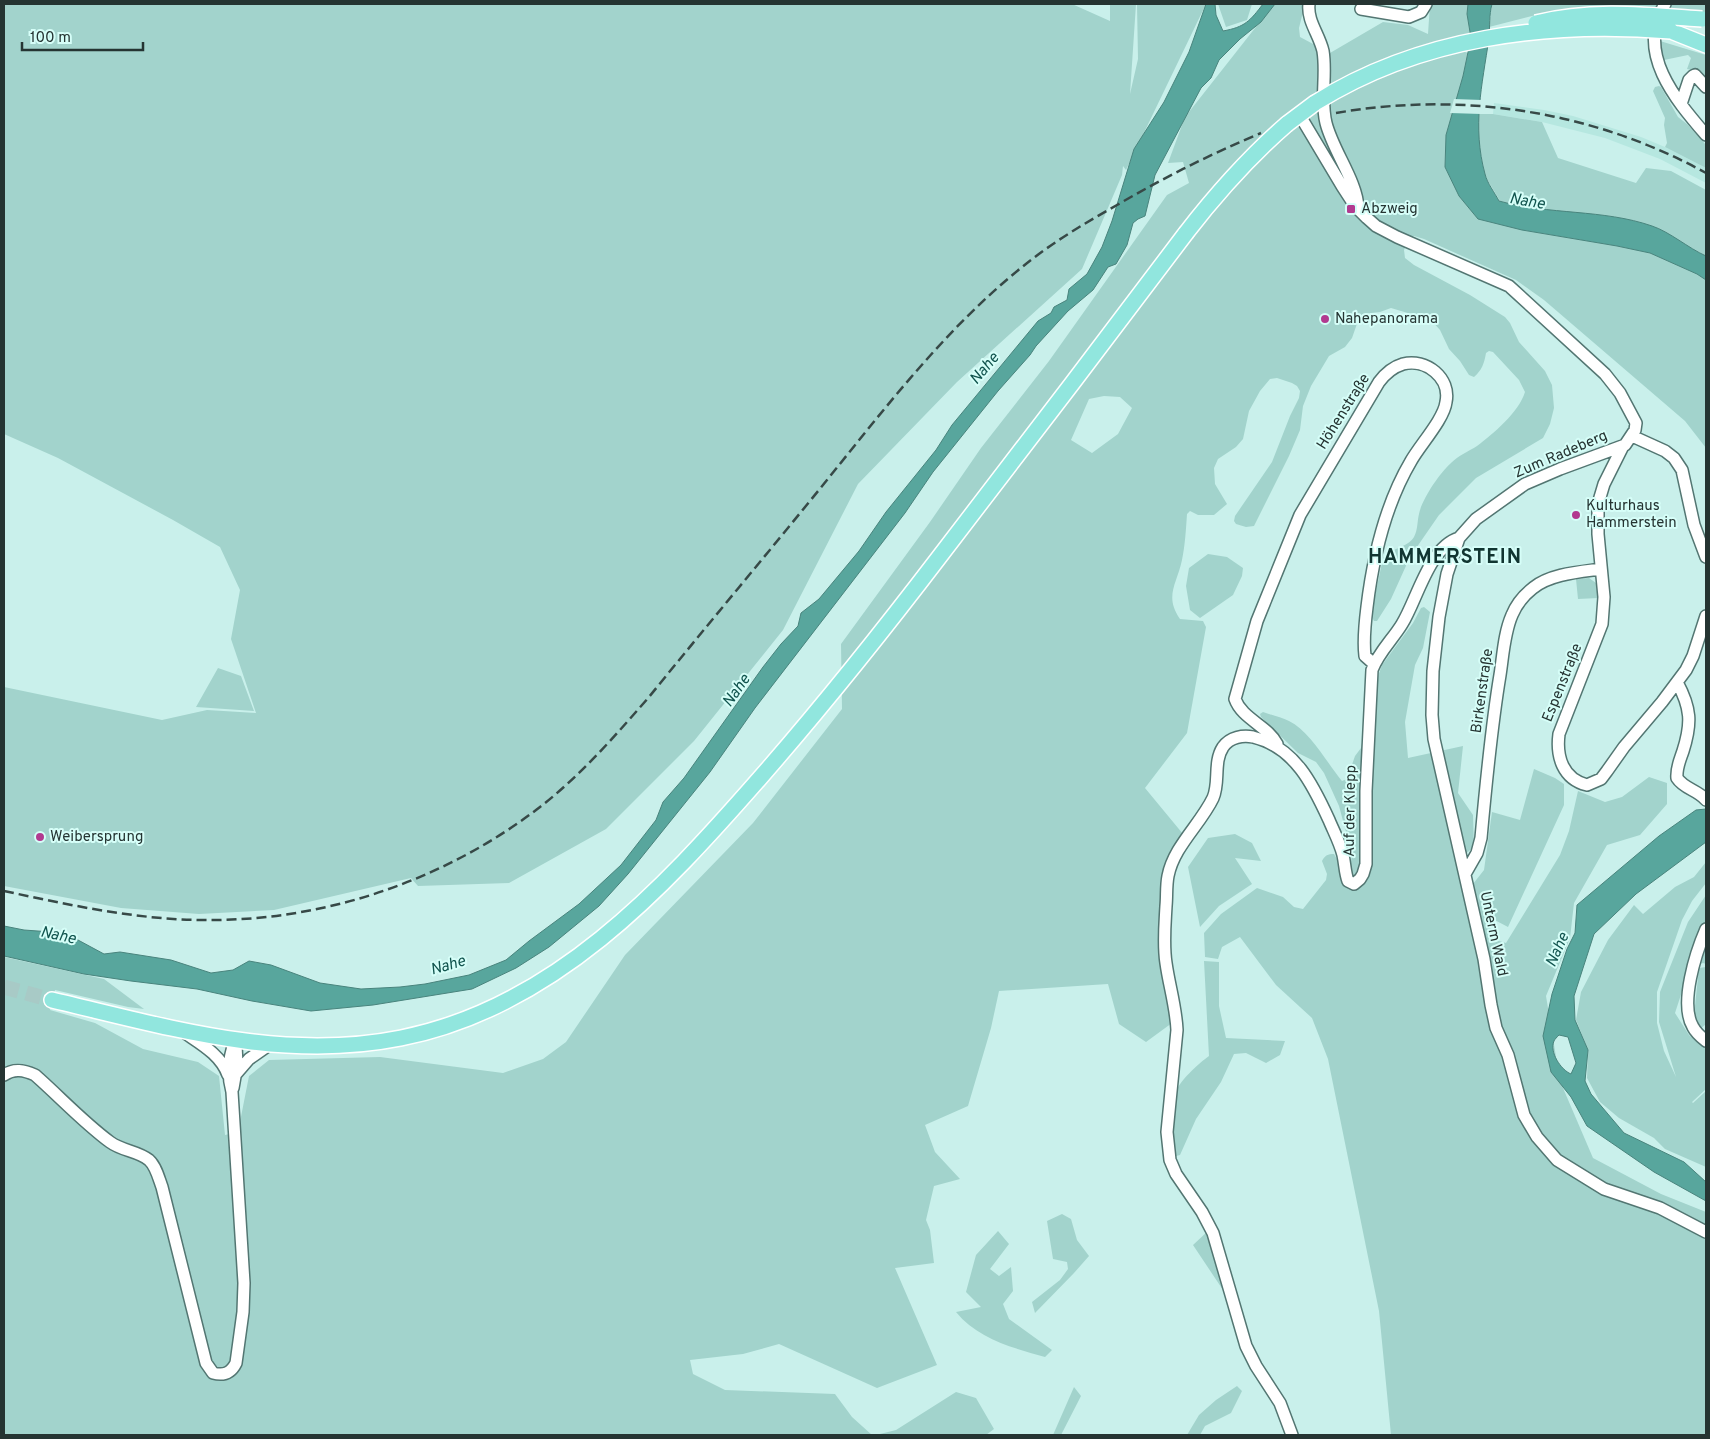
<svg xmlns="http://www.w3.org/2000/svg" width="1710" height="1439" viewBox="0 0 1710 1439" font-family="Overpass,sans-serif">
  <style>
    .built { fill: #b6e7e0 }
    .green { fill: #a2d3cc; fill-rule: evenodd }
    .water { fill: #58a69d; stroke: #49847d; fill-rule: evenodd }
    .pier { fill: #c9f0eb }
    .lines { fill: none; stroke-linecap: round; stroke-linejoin: round }
    .major-tunnel { stroke: #a8cac6; stroke-width: 15; stroke-dasharray: 15 8; stroke-linecap: butt }
    .minor-casing { stroke: #537672; stroke-width: 14 }
    .major-casing { stroke: #fff; stroke-width: 18 }
    .minor { stroke: #fff; stroke-width: 11 }
    .major { stroke: #91e6de; stroke-width: 15 }
    .rail { stroke: #374947; stroke-width: 2.5; stroke-dasharray: 10 5; stroke-linecap: butt }
    .major-bridge-casing { stroke: #fff; stroke-width: 18; stroke-linecap: butt }
    .major-bridge { stroke: #91e6de; stroke-width: 15 }
    .poi-dot { fill: #b23a90; stroke: #d6fef8; stroke-width: 2 }
    .labels { text-anchor: middle; dominant-baseline: central; stroke-width: 4; stroke-linejoin: round; paint-order: stroke }
    .poi-label { font-size: 15px; fill: #253432; stroke: #d6fef8; text-anchor: start }
    .street-label { font-size: 15px; fill: #253432; stroke: #d6fef8 }
    .water-label { font-size: 16px; font-style: italic; fill: #11544e; stroke: #d6fef8 }
    .district-label { font-size: 20px; font-weight: bold; letter-spacing: 1px; fill: #113531; stroke: #d6fef8 }
  </style>
  <rect width="100%" height="100%" fill="#c9f0eb"/>
  <path class="built" d="M 1494,103 L 1544,110 L 1573,116 L 1641,137 L 1665,147 L 1706,168 L 1706,183 L 1660,159 L 1605,138 L 1542,122 L 1493,114 Z"/>
  <path class="green" d="M 4,4 L 1072,4 L 1110,21 L 1110,4 L 1136,4 L 1130,94 L 1138,59 L 1137,4 L 1206,4 L 1126,170 L 1123,166 L 1122,175 L 1082,269 L 957,382 L 858,484 L 783,630 L 694,741 L 606,829 L 509,883 L 418,886 L 411,878 L 274,910 L 199,914 L 121,908 L 4,886 L 4,687 L 162,720 L 207,710 L 256,713 L 231,639 L 240,590 L 220,547 L 173,520 L 58,458 L 4,434 Z
    M 1218,4 L 1252,4 L 1247,20 L 1226,27 Z
    M 1274,4 L 1305,4 L 1299,28 L 1300,37 L 1330,53 L 1383,22 L 1408,25 L 1428,34 L 1430,4 L 1468,4 L 1467,14 L 1471,38 L 1457,49 L 1468,53 L 1463,76 L 1446,135 L 1445,167 L 1459,196 L 1478,219 L 1522,230 L 1617,246 L 1650,253 L 1697,274 L 1706,280 L 1706,448 L 1685,421 L 1544,300 L 1516,280 L 1424,239 L 1414,236 L 1410,237 L 1404,250 L 1405,258 L 1414,265 L 1470,295 L 1505,317 L 1510,323 L 1519,342 L 1545,371 L 1552,385 L 1554,408 L 1550,424 L 1543,438 L 1476,478 L 1439,515 L 1410,557 L 1391,599 L 1377,621 L 1374,621 L 1371,615 L 1383,558 C 1391,548 1407,548 1414,537 C 1418,529 1417,522 1419,514 C 1422,499 1439,474 1451,463 C 1458,456 1469,451 1477,446 C 1493,434 1519,412 1525,392 L 1519,380 L 1493,352 L 1489,351 L 1486,353 C 1484,364 1482,370 1474,377 L 1469,375 L 1460,361 L 1449,349 L 1440,330 L 1431,320 L 1391,308 L 1380,312 L 1363,314 L 1359,318 L 1352,338 L 1345,347 L 1329,356 L 1311,386 L 1303,406 L 1300,430 L 1289,456 L 1254,526 L 1246,527 L 1236,524 L 1234,521 L 1235,516 L 1272,462 L 1290,416 L 1299,398 L 1300,391 L 1297,386 L 1292,383 L 1277,378 L 1270,379 L 1260,391 L 1249,411 L 1243,439 L 1236,447 L 1218,459 L 1214,468 L 1215,484 L 1227,504 L 1214,515 L 1198,515 L 1190,511 L 1187,514 C 1186,529 1185,546 1182,560 C 1177,584 1164,596 1180,619 L 1203,621 L 1206,627 L 1187,733 L 1145,788 L 1183,834 L 1163,880 L 1172,1023 L 1146,1042 L 1119,1024 L 1108,984 L 999,991 L 991,1028 L 968,1106 L 925,1125 L 935,1152 L 960,1179 L 934,1186 L 926,1220 L 930,1230 L 934,1263 L 895,1268 L 937,1365 L 877,1388 L 779,1344 L 743,1354 L 690,1360 L 693,1374 L 725,1390 L 835,1394 L 852,1417 L 872,1435 L 4,1435 L 4,957 L 104,979 L 144,1009 L 128,1007 L 55,990 L 50,1010 L 95,1023 L 143,1049 L 198,1062 L 219,1076 L 225,1135 L 238,1132 L 249,1076 L 269,1060 L 380,1057 L 503,1073 L 543,1059 L 566,1042 L 625,955 L 753,823 L 842,709 L 841,644 L 930,522 L 981,448 L 1049,361 L 1167,195 L 1189,183 L 1183,162 L 1168,163 L 1185,117 ZM 1104,396 L 1120,397 L 1132,408 L 1118,434 L 1092,453 L 1071,440 L 1089,399 Z
    M 1492,4 L 1706,4 L 1706,13 L 1603,7 L 1544,13 L 1489,27 Z
    M 1660,41 L 1706,55 L 1706,80 L 1697,71 L 1687,69 L 1691,58 L 1688,55 L 1664,60 L 1660,49 Z
    M 1659,86 L 1661,87 L 1678,117 L 1687,124 L 1706,145 L 1706,168 L 1665,147 L 1667,143 L 1664,125 L 1665,118 L 1653,91 L 1655,87 Z
    M 1479,114 L 1493,114 L 1542,122 L 1558,158 L 1636,183 L 1646,168 L 1671,171 L 1706,190 L 1706,256 C 1688,248 1670,232 1652,226 C 1603,209 1549,215 1500,201 L 1485,176 L 1477,133 Z
    M 1208,554 L 1227,557 L 1243,568 L 1242,576 L 1233,595 L 1200,618 L 1190,610 L 1186,586 L 1189,568 Z
    M 1589,578 L 1596,583 L 1598,598 L 1578,599 L 1576,579 Z
    M 1424,607 L 1430,612 L 1423,648 L 1415,665 L 1405,722 L 1408,758 L 1463,746 L 1458,793 L 1473,815 L 1474,847 L 1464,855 L 1473,884 L 1484,870 L 1492,812 L 1520,820 L 1534,769 L 1555,778 L 1564,784 L 1564,805 L 1508,927 L 1489,917 L 1492,939 L 1506,943 L 1560,855 L 1569,831 L 1578,791 L 1605,802 L 1622,797 L 1649,777 L 1667,783 L 1667,804 L 1640,835 L 1607,845 L 1574,903 L 1570,938 L 1546,996 L 1560,1081 L 1593,1158 L 1661,1194 L 1706,1212 L 1706,1435 L 1391,1435 L 1379,1311 L 1328,1059 L 1312,1018 L 1276,985 L 1240,937 L 1222,947 L 1218,959 L 1205,957 L 1204,933 L 1221,914 L 1257,888 L 1283,897 L 1294,907 L 1303,909 L 1326,880 L 1327,874 L 1322,861 C 1325,855 1328,854 1334,854 L 1344,871 L 1351,861 L 1352,854 L 1339,806 L 1324,773 L 1316,762 L 1298,753 L 1261,717 L 1260,714 L 1263,712 C 1271,715 1281,717 1289,721 C 1310,731 1327,763 1342,781 L 1347,779 L 1355,756 L 1361,748 L 1377,679 L 1382,665 L 1413,623 L 1421,608 Z
    M 218,668 L 241,676 L 254,711 L 196,707 Z
    M 1235,834 L 1252,843 L 1261,861 L 1235,858 L 1252,884 L 1219,906 L 1200,927 L 1188,867 L 1208,838 Z
    M 1706,862 L 1706,883 L 1692,901 L 1682,920 L 1657,992 L 1657,1023 L 1664,1051 L 1676,1077 L 1659,1022 L 1660,992 L 1688,922 L 1706,895 L 1706,964 L 1703,963 L 1690,967 L 1675,1013 L 1689,1035 L 1706,1049 L 1706,1089 L 1692,1102 L 1693,1103 L 1706,1091 L 1706,1167 L 1665,1149 L 1654,1138 L 1619,1118 L 1600,1102 L 1587,1078 L 1588,1050 L 1576,1020 L 1581,992 L 1608,940 L 1634,905 L 1643,914 L 1675,887 L 1694,877 Z
    M 1204,961 L 1219,962 L 1219,1006 L 1226,1038 L 1285,1041 L 1280,1055 L 1266,1063 L 1246,1053 L 1234,1054 L 1221,1082 L 1196,1119 L 1180,1155 L 1172,1157 C 1169,1139 1170,1112 1175,1094 C 1178,1082 1199,1063 1209,1056 Z
    M 1706,967 L 1706,1024 L 1698,1031 L 1694,1015 L 1699,968 Z
    M 1062,1214 L 1071,1219 L 1077,1240 L 1089,1256 L 1074,1273 L 1035,1313 L 1032,1302 L 1060,1280 L 1068,1269 L 1067,1262 L 1053,1259 L 1047,1221 Z
    M 998,1231 L 1009,1244 L 990,1269 L 999,1276 L 1011,1267 L 1013,1291 L 1003,1304 L 1009,1319 L 1052,1350 L 1045,1357 C 1013,1348 978,1339 956,1312 L 981,1307 L 966,1292 L 976,1255 Z
    M 1208,1231 L 1225,1286 L 1223,1290 L 1193,1245 Z
    M 1237,1386 L 1242,1391 L 1231,1413 L 1205,1426 L 1200,1435 L 1187,1435 L 1199,1415 L 1216,1400 Z
    M 1074,1387 L 1081,1396 L 1061,1435 L 1053,1435 Z
    M 956,1392 L 976,1398 L 994,1429 L 986,1435 L 876,1435 L 896,1430 Z"/>
  <path class="water" d="M 1206,4 L 1215,4 L 1216,15 L 1223,31 C 1245,27 1250,21 1263,4 L 1275,4 L 1261,22 L 1240,39 L 1219,60 L 1211,78 L 1201,88 L 1155,175 L 1145,216 L 1138,219 L 1133,223 L 1127,245 L 1116,264 L 1108,267 L 1093,290 L 1068,311 L 1036,346 L 1030,355 L 998,391 L 933,472 L 905,513 L 755,708 L 710,772 L 673,818 L 628,874 L 599,906 L 549,947 L 516,968 L 472,989 L 373,1005 L 311,1011 L 252,1001 L 197,989 L 131,981 L 84,974 L 4,956 L 4,926 L 24,930 L 65,933 L 104,954 L 120,952 L 171,960 L 211,973 L 233,970 L 249,961 L 271,965 L 320,983 L 361,989 L 400,987 L 425,984 L 469,975 L 506,960 L 529,941 L 579,904 L 621,865 L 656,820 L 663,802 L 684,778 L 763,667 L 781,644 L 798,626 L 801,613 L 819,599 L 859,551 L 886,512 L 936,450 L 952,425 L 1038,321 L 1051,313 L 1054,307 L 1067,300 L 1069,289 L 1087,274 L 1102,247 L 1112,221 L 1134,149 L 1164,102 L 1189,52 Z
    M 1468,4 L 1492,4 C 1489,15 1490,26 1489,38 C 1482,86 1472,126 1485,174 C 1487,183 1495,193 1499,201 C 1549,215 1603,209 1652,226 C 1670,232 1688,248 1706,256 L 1706,280 L 1697,274 L 1650,253 L 1617,246 L 1522,230 L 1478,219 L 1459,196 L 1445,167 L 1446,135 L 1463,76 L 1471,38 L 1467,14 Z
    M 1706,809 L 1706,842 L 1636,894 L 1594,934 L 1574,996 L 1575,1020 L 1588,1050 L 1585,1081 L 1591,1094 L 1624,1133 L 1684,1162 L 1706,1182 L 1706,1201 L 1654,1172 L 1587,1126 L 1571,1097 L 1551,1072 L 1543,1036 L 1552,994 L 1567,949 L 1575,933 L 1577,905 L 1659,836 L 1696,810 ZM 1559,1035 L 1568,1037 L 1576,1063 L 1571,1074 C 1561,1070 1549,1052 1554,1041 C 1554,1040 1558,1036 1559,1035 Z"/>
  <path class="pier" d="M 1454,99 L 1482,100 L 1481,114 L 1450,113 Z"/>
  <g class="lines">
    <path class="major-tunnel" d="M 4,987 L 52,1000"/>
    <g class="minor-casing">
      <path id="minor" d="M 1309,4 C 1307,21 1319,34 1323,51 C 1327,75 1320,99 1326,123 C 1333,151 1357,181 1358,208
        M 1665,4 C 1635,52 1675,99 1706,135
        M 1361,9 L 1409,17 L 1421,12 L 1426,4
        M 1681,104 L 1689,80 L 1693,76 L 1695,75 L 1706,87
        M 1299,114 L 1342,186 L 1355,206 L 1367,218 L 1376,226 L 1397,237 L 1509,286 L 1605,374 L 1620,393 L 1636,423 L 1635,430 L 1625,445 L 1560,469 L 1525,484 L 1476,519 L 1459,538 L 1447,574 L 1439,617 L 1433,671 L 1432,715 L 1434,739 L 1484,959 L 1491,1005 L 1496,1028 L 1508,1055 L 1524,1115 L 1537,1137 L 1557,1160 L 1604,1189 L 1660,1208 L 1706,1232
        M 1632,436 L 1665,451 L 1674,458 L 1682,470 L 1694,525 L 1706,557
        M 1623,446 L 1604,484 L 1598,504 L 1598,534 L 1604,597 L 1602,624 L 1559,734 C 1556,757 1563,779 1587,785 L 1601,779 L 1607,771 L 1624,747 L 1662,702 L 1686,670 L 1693,656 L 1706,616
        M 1677,682 C 1691,708 1692,723 1683,751 C 1680,760 1676,768 1677,778 C 1684,789 1698,790 1706,800
        M 1277,744 C 1268,726 1242,719 1235,699 L 1257,621 L 1300,515 L 1379,382 C 1385,374 1393,367 1403,364 C 1426,358 1451,378 1446,402 C 1444,419 1420,445 1411,461 C 1385,505 1373,557 1367,607 C 1365,623 1363,640 1365,656 L 1374,664
        M 1465,874 L 1477,853 L 1481,838 C 1486,783 1491,729 1500,675 C 1503,656 1504,633 1512,615 C 1516,605 1524,595 1533,588 C 1550,574 1579,572 1601,569
        M 1706,929 C 1696,952 1679,1004 1693,1027 C 1696,1033 1701,1037 1706,1041
        M 185,1033 C 201,1044 221,1055 228,1075
        M 236,1074 L 249,1059 L 269,1045
        M 4,1075 C 14,1068 24,1070 35,1075 C 60,1097 83,1122 110,1142 C 122,1151 138,1151 149,1160 C 156,1166 159,1179 162,1187 L 206,1363 L 213,1373 C 224,1376 231,1373 236,1363 L 243,1312 L 244,1283 L 232,1092 C 227,1074 228,1059 235,1041
        M 233,1088 L 237,1065 L 236,1045
        M 1292,1435 L 1280,1403 L 1256,1366 L 1246,1346 L 1213,1233 L 1202,1212 L 1176,1174 L 1170,1160 L 1167,1132 L 1177,1030 C 1176,1007 1169,985 1166,963 C 1163,944 1165,925 1166,906 C 1167,896 1166,886 1168,876 C 1174,846 1200,825 1213,798 C 1220,783 1213,762 1223,747 C 1230,737 1243,735 1253,737 C 1295,747 1313,785 1329,820 C 1334,832 1340,843 1343,855 C 1345,864 1345,873 1348,881 L 1354,884 L 1360,879 L 1363,874 L 1366,864 L 1366,791 L 1372,670 C 1378,653 1393,639 1402,624 C 1417,600 1429,547 1459,538"/>
    </g>
    <g class="major-casing">
      <path id="major" d="M 1671,31 L 1706,45
        M 1287,124 L 1315,103
        M 52,1000 C 168,1027 281,1062 401,1038 C 553,1008 662,890 760,778 C 822,707 882,632 940,556 C 1022,449 1105,341 1186,233"/>
    </g>
    <use href="#minor" class="minor"/>
    <use href="#major" class="major"/>
    <path class="rail" d="M 1336,113 C 1462,91 1594,111 1706,173
      M 4,891 C 70,905 137,920 206,920 C 326,921 445,880 540,807 C 581,775 615,736 649,697 C 708,624 768,553 827,480 C 889,403 952,321 1031,260 C 1058,239 1087,222 1117,205 C 1165,177 1209,155 1261,133"/>
    <g class="major-bridge-casing">
      <path id="major-bridge" d="M 1536,23 C 1592,9 1645,15 1702,19
        M 1315,103 C 1420,37 1548,21 1671,31
        M 1186,233 C 1217,193 1249,157 1287,124"/>
    </g>
    <use href="#major-bridge" class="major-bridge"/>
  </g>
  <g class="poi-dot">
    <rect x="1346" y="204" width="10" height="10" rx="2.5"/>
    <circle cx="1325" cy="319" r="5"/>
    <circle cx="1576" cy="515" r="5"/>
    <circle cx="40" cy="837" r="5"/>
  </g>
  <g class="labels">
    <g class="poi-label">
      <text x="1361" y="209">Abzweig</text>
      <text x="1335" y="319">Nahepanorama</text>
      <text x="1586" y="506">Kulturhaus<tspan x="1586" dy="17">Hammerstein</tspan></text>
      <text x="50" y="837">Weibersprung</text>
    </g>
    <g class="street-label">
      <text transform="translate(1344 412) rotate(-58)">Höhenstraße</text>
      <text transform="translate(1561 455) rotate(-23)">Zum Radeberg</text>
      <text transform="translate(1563 683) rotate(-68)">Espenstraße</text>
      <text transform="translate(1483 691) rotate(-82)">Birkenstraße</text>
      <text transform="translate(1351 811) rotate(-89)">Auf der Klepp</text>
      <text transform="translate(1493 934) rotate(78)">Unterm Wald</text>
    </g>
    <g class="water-label">
      <text transform="translate(1527 202) rotate(10)">Nahe</text>
      <text transform="translate(985 369) rotate(-50)">Nahe</text>
      <text transform="translate(737 691) rotate(-55)">Nahe</text>
      <text transform="translate(58 936) rotate(12)">Nahe</text>
      <text transform="translate(1558 950) rotate(-66)">Nahe</text>
      <text transform="translate(448 966) rotate(-16)">Nahe</text>
    </g>
    <g class="district-label">
      <text x="1445" y="558">HAMMERSTEIN</text>
    </g>
  </g>
  <rect width="1710" height="1439" fill="none" stroke="#253432" stroke-width="10"/>
  <path d="M22 42v8h121v-8" fill="none" stroke="#253432" stroke-width="2.5"/>
  <text x="30" y="42" font-size="15" fill="#253432" stroke="#d6fef8" stroke-width="4" paint-order="stroke">100 m</text>
</svg>
